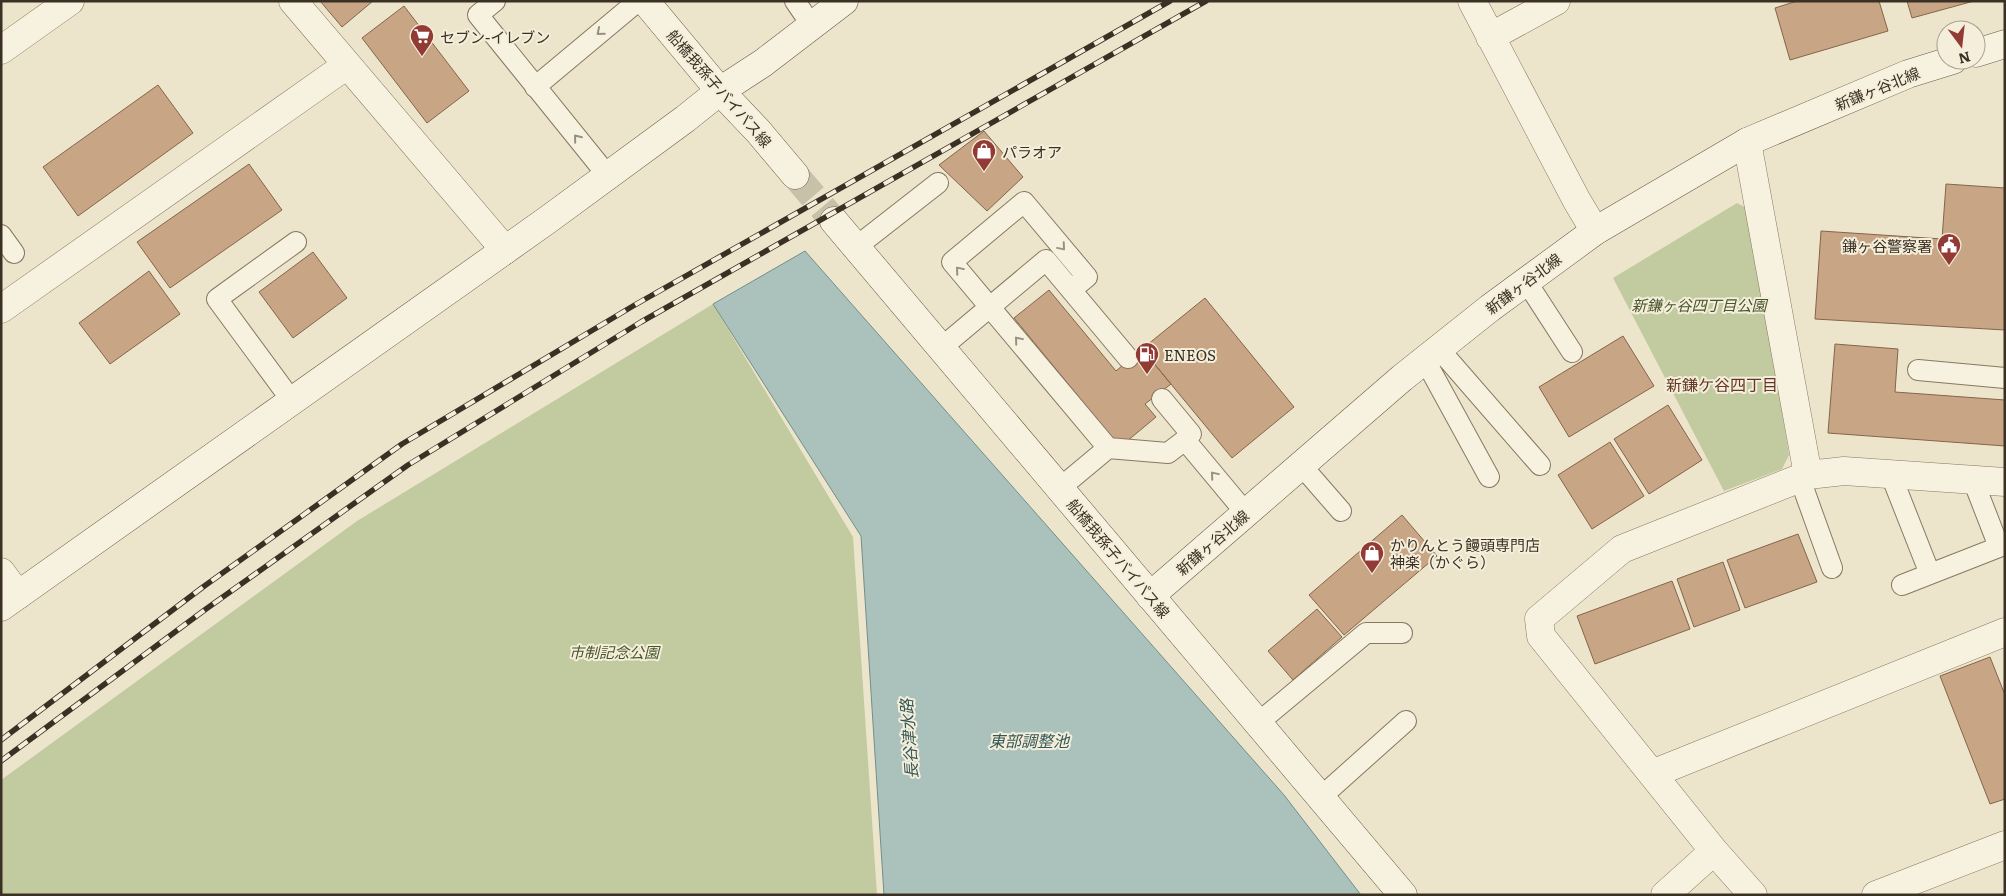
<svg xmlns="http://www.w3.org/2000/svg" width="2006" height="896" viewBox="0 0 2006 896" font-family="Literata,'Noto Sans JP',serif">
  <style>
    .green { fill: #c2caa0 }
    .water { fill: #abc1bc; stroke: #728f8a }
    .building { fill: #c7a585; stroke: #856548 }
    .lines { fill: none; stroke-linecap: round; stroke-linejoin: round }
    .secondary-tunnel { stroke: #c8c1aa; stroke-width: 28; stroke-dasharray: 28 14; stroke-linecap: butt }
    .lane-casing { stroke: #887861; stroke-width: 22 }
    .street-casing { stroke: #887861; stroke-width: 29 }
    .secondary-casing { stroke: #6a5a44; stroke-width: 29 }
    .lane { stroke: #f7f1df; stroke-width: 20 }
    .street { stroke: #f7f1df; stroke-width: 28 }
    .secondary { stroke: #f7f1df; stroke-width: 28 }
    .rail-casing { stroke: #3a3023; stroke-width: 5.5 }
    .rail { stroke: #f4eedb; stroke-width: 4; stroke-dasharray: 11; stroke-linecap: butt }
    .oneway { stroke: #989081 }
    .labels { text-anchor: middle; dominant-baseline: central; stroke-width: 4; stroke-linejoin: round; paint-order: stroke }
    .poi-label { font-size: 15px; fill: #3a3023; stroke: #f4eedb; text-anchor: start }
    .street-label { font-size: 15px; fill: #3a3023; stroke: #f4eedb }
    .park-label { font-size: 15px; font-style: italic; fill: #47552b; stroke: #f4eedb }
    .neighbourhood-label { font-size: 16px; fill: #633725; stroke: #f4eedb }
    .water-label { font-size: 16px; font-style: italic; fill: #335858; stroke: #f4eedb }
  </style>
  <rect width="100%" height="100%" fill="#ece5cc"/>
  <path class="green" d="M 1737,203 L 1749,209 L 1789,455 L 1782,469 L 1724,491 L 1613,278 Z
    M 713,304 L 853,537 L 877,895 L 1,895 L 1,780 L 357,521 Z"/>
  <path class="water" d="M 805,251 L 1284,795 L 1361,895 L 884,895 L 861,536 L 713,304 Z"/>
  <path class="building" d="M 320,1 L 373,1 L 342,27 Z
    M 1797,1 L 1879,1 L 1888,31 L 1790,60 L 1775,8 Z
    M 1907,1 L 1974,1 L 1912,18 Z
    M 404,6 L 469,91 L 427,123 L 362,38 Z
    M 158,85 L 193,133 L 78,216 L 43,167 Z
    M 984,131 L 1023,177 L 987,211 L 939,165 Z
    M 249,164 L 282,210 L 170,288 L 137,242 Z
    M 1946,184 L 2005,188 L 2005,330 L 1815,319 L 1821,231 L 1942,239 Z
    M 313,252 L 347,298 L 293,338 L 259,292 Z
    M 149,271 L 180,314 L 110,364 L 79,323 Z
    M 1049,290 L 1116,371 L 1142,349 L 1171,384 L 1145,404 L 1156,417 L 1120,447 L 1014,318 Z
    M 1205,298 L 1294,407 L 1232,458 L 1142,349 Z
    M 1623,336 L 1654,386 L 1569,437 L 1539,387 Z
    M 1835,344 L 1898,349 L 1895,392 L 2005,400 L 2005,446 L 1828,433 Z
    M 1668,405 L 1702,460 L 1649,494 L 1614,439 Z
    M 1610,442 L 1644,496 L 1592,529 L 1558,475 Z
    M 1402,515 L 1437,556 L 1344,635 L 1309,595 Z
    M 1798,534 L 1817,582 L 1745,608 L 1727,560 Z
    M 1723,562 L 1740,610 L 1694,627 L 1677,579 Z
    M 1672,581 L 1690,629 L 1595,664 L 1577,616 Z
    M 1317,609 L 1342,637 L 1293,680 L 1268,651 Z
    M 1990,657 L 2005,695 L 2005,799 L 1990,804 L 1940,676 Z"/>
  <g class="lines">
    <path class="secondary-tunnel" d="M 795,175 L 834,221"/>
    <g class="lane-casing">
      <path id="lane" d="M 495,1 L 478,15 L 608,176
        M 795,1 L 812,26
        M 535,87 L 638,1
        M 1,235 L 14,253
        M 856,247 L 938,183
        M 1526,281 L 1572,352
        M 1071,290 L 1087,277 L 1024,202 L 952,262 L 1108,448 L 1168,453 L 1185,440 L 1245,512
        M 941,348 L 1046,260 L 1128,358
        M 1439,349 L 1540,465
        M 1425,360 L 1489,477
        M 1918,370 L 2005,378
        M 1162,399 L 1191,434 L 1185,440
        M 292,401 L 217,299 L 296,242
        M 1301,465 L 1341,511
        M 1891,475 L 1930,574
        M 1800,479 L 1832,568
        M 1060,488 L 1108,448
        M 1902,585 L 1999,547 L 1973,480
        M 1258,723 L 1366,633 L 1402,633
        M 1321,797 L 1406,721"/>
    </g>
    <g class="street-casing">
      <path id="street" d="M 293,1 L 505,250
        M 1472,1 L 1577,201 L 1595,231
        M 1490,37 L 1556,1
        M 1,50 L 70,1
        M 1747,142 L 1808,475 L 1622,549 L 1539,619 L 1541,636 L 1714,851 L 1753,895
        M 1,309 L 347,65
        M 1808,475 L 1844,471 L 2005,482
        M 1,572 L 18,595
        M 1652,774 L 2005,632
        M 1665,895 L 1714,851
        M 1876,895 L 2005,845"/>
    </g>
    <g class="secondary-casing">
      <path id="secondary" d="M 645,1 L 720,91 L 758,131 L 795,175
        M 1976,53 L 2005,44
        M 834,221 L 1403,895
        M 1150,596 L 1402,378 L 1490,308 L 1595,231 L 1747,142 L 1908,74 L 1953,60
        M 1,607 L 546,221 L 685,119 L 720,91 L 763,63 L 844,1"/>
    </g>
    <use href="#lane" class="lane"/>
    <use href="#street" class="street"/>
    <use href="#secondary" class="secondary"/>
    <g class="rail-casing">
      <path id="rail" d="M 1,740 L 203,587 L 402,444 L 633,306 L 1170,1
        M 1,761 L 206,609 L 408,465 L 641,322 L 1206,1"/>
    </g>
    <use href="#rail" class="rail"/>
  </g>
  <defs><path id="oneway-chevron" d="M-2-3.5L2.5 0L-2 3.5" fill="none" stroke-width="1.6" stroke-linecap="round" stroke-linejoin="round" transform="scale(1.25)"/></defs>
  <g class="oneway">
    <use href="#oneway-chevron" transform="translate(600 32) rotate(140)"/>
    <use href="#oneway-chevron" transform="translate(577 138) rotate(-129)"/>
    <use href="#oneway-chevron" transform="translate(1062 247) rotate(50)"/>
    <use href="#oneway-chevron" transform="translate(959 270) rotate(-130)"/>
    <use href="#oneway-chevron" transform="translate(1018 340) rotate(-130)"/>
    <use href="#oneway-chevron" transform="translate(1214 475) rotate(-130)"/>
  </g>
  <defs>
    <g id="supermarket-pin" transform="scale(1.25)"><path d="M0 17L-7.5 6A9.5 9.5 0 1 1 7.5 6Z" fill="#923b35" stroke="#f4eedb"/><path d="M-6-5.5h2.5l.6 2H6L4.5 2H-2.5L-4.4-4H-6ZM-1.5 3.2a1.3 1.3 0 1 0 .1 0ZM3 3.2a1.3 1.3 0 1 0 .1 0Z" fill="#fff"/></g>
    <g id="shop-pin" transform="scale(1.25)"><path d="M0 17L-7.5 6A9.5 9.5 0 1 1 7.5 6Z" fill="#923b35" stroke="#f4eedb"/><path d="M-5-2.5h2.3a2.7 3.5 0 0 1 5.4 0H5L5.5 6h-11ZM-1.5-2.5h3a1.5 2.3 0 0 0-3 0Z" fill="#fff"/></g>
    <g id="civic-pin" transform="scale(1.25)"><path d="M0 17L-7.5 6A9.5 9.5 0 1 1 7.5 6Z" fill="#923b35" stroke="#f4eedb"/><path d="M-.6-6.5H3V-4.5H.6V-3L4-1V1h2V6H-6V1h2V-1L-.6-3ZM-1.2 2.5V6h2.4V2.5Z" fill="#fff"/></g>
    <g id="fuel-pin" transform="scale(1.25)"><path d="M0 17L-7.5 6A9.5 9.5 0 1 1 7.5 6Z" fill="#923b35" stroke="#f4eedb"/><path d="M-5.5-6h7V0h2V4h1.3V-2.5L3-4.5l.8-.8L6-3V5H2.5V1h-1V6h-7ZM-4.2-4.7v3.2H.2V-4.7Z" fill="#fff"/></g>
  </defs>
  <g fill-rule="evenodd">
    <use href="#supermarket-pin" x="422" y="36"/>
    <use href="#shop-pin" x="984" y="151"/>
    <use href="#civic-pin" x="1949" y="245"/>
    <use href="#fuel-pin" x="1147" y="354"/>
    <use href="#shop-pin" x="1372" y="553"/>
  </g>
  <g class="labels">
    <g class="poi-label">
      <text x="440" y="36">セブン-イレブン</text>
      <text x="1002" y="151">パラオア</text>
      <text x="1932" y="245" text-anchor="end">鎌ヶ谷警察署</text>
      <text x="1164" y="354">ENEOS</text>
      <text x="1390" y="544">かりんとう饅頭専門店<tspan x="1390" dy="17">神楽（かぐら）</tspan></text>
    </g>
    <g class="street-label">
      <text transform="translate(720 88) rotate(49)">船橋我孫子バイパス線</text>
      <text transform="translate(1877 88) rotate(-22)">新鎌ヶ谷北線</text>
      <text transform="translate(1523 283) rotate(-37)">新鎌ヶ谷北線</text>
      <text transform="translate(1212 542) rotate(-41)">新鎌ヶ谷北線</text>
      <text transform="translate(1119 558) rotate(50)">船橋我孫子バイパス線</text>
    </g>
    <g class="park-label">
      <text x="1699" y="304">新鎌ヶ谷四丁目公園</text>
      <text x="614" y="651">市制記念公園</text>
    </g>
    <g class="neighbourhood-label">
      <text x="1722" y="384">新鎌ケ谷四丁目</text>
    </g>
    <g class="water-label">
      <text transform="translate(908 739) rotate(-94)">長谷津水路</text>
      <text x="1029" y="740">東部調整池</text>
    </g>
  </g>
  <rect width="2006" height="896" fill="none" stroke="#3a3023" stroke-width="5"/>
  <g transform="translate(1961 45) rotate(165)"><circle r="24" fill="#f4eedb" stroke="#aaa291"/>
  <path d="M0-4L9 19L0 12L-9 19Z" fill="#923b35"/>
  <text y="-8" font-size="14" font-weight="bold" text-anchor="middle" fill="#3a3023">N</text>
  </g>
</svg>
